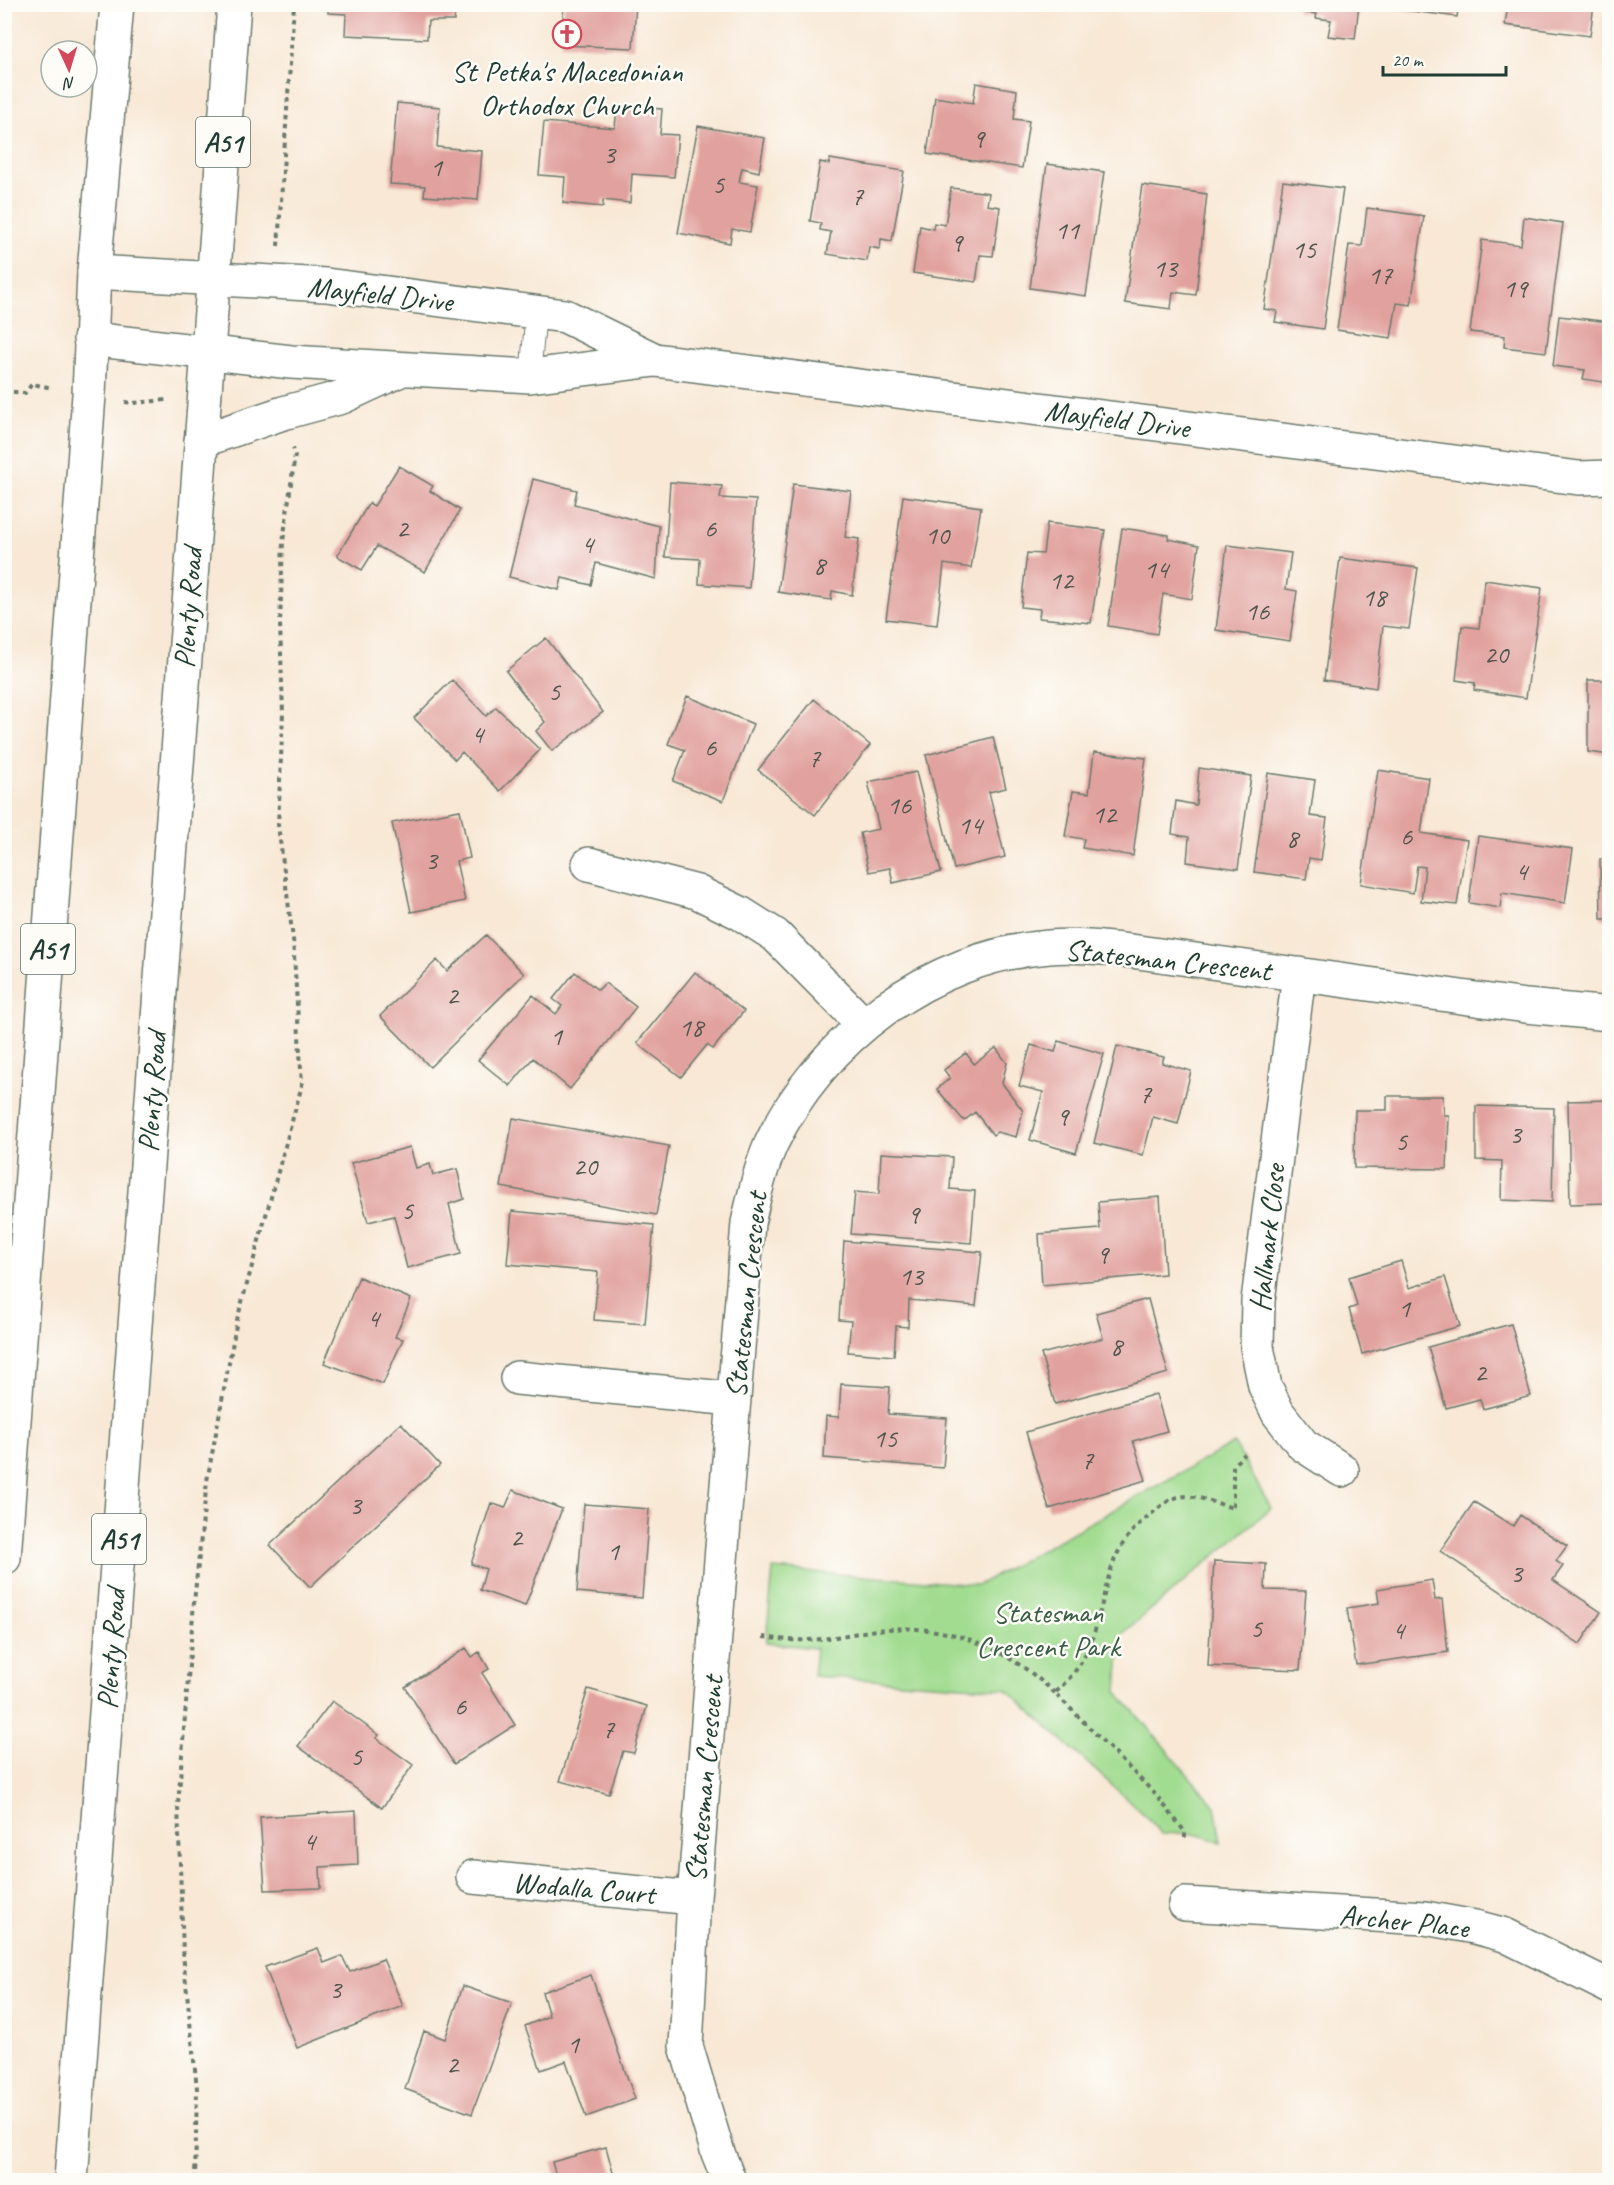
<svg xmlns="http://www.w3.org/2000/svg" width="1614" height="2185" viewBox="0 0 1614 2185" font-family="Caveat,sans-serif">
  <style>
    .green { fill: #a1dc90; stroke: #608c62; stroke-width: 1.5 }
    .building { fill: #e1a19e }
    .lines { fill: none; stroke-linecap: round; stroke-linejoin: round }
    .service-casing { stroke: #6b796c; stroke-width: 22 }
    .minor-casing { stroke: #6b796c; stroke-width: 36 }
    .trunk-casing { stroke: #6b796c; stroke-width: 36 }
    .path { stroke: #6b796c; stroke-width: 4; stroke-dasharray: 4.5 4.5; stroke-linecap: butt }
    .service { stroke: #fff; stroke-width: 20 }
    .minor { stroke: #fff; stroke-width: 33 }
    .trunk { stroke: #fff; stroke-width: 33 }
    .labels { text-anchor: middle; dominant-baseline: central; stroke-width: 5; stroke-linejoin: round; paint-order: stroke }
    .number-label { font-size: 27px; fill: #50564e }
    .shield { fill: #fdfcf7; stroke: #62766e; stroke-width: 1.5 }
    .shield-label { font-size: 28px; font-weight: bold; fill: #1f3d34 }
    .poi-label { font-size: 30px; fill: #1f3d34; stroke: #fdfcf7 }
    .street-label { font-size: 30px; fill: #1f3d34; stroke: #fdfcf7 }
    .park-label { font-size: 30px; fill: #395d46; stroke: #fdfcf7 }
  </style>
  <rect width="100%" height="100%" fill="#fdfcf7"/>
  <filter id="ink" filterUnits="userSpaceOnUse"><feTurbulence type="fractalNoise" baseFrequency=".0167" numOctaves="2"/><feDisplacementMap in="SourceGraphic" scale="12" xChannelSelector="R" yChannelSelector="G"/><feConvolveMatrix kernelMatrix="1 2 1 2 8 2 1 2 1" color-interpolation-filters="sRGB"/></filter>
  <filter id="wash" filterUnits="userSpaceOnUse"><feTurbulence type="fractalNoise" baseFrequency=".008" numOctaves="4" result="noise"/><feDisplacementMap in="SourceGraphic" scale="24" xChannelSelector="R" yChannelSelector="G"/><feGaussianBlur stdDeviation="1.35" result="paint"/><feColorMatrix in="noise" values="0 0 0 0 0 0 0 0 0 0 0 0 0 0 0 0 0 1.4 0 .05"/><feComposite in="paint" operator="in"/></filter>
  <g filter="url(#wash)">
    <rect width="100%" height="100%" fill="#f8e8d5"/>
    <path class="green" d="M 1234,1443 L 1271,1508 L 1121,1635 L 1117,1692 L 1215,1806 L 1221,1843 C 1200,1833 1183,1832 1161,1834 L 1148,1818 L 1006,1689 L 813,1676 L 816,1648 L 766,1643 L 773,1569 L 978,1585 Z"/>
    <g id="blocks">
      <path class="building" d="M 328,4 L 456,4 L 454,21 L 428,21 L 427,39 L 345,35 L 346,14 L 328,13 Z
        M 564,4 L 636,4 L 633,48 L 561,45 Z
        M 1299,4 L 1359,4 L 1355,39 L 1328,36 L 1331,20 L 1316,18 L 1317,14 L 1297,12 Z
        M 1382,4 L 1459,4 L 1457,17 L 1382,7 Z
        M 1508,4 L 1594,4 L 1590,36 L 1505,25 Z
        M 976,83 L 1017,90 L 1014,119 L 1029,121 L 1022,168 L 927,154 L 935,97 L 973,103 Z
        M 397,103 L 440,107 L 437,147 L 482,151 L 478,200 L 424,196 L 425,186 L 390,184 Z
        M 617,106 L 662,109 L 660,134 L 678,135 L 674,177 L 632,174 L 630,203 L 603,200 L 603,207 L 563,203 L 565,177 L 539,175 L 544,122 L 615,128 Z
        M 698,126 L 765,138 L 759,172 L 742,168 L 739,182 L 758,185 L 750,232 L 732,229 L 730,243 L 678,233 Z
        M 830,159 L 904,171 L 892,241 L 881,239 L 880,249 L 869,247 L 867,261 L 827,254 L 831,232 L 820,230 L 821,223 L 810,221 L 820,162 L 829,164 Z
        M 1047,164 L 1104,172 L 1086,296 L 1030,288 Z
        M 1283,181 L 1343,189 L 1323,329 L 1275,322 L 1277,311 L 1264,309 Z
        M 1142,185 L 1207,194 L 1196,295 L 1173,292 L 1171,309 L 1125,303 Z
        M 951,188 L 989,193 L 987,205 L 1000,207 L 993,256 L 980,255 L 976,282 L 913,273 L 920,226 L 933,229 L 934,223 L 945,225 Z
        M 1367,208 L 1424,216 L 1411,305 L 1397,303 L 1391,338 L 1337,330 L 1349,245 L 1362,246 Z
        M 1524,217 L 1563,223 L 1546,352 L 1504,347 L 1505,336 L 1470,332 L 1482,240 L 1521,245 Z
        M 1559,316 L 1610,322 L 1610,383 L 1583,379 L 1585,370 L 1553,366 Z
        M 399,466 L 433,486 L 430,491 L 460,510 L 425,572 L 377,546 L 362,570 L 337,556 L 369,503 L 374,506 Z
        M 533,479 L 577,490 L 574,504 L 659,526 L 656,579 L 596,563 L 591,585 L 562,578 L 559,590 L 509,577 Z
        M 670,482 L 722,486 L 720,498 L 756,500 L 749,588 L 699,584 L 700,559 L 665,557 Z
        M 793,484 L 851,491 L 845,537 L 859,539 L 852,595 L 832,591 L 831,600 L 778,592 Z
        M 903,496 L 981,507 L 971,568 L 944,564 L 937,625 L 886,619 Z
        M 1047,523 L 1105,530 L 1091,623 L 1039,618 L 1040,609 L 1021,607 L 1027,553 L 1043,554 Z
        M 1122,528 L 1169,535 L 1168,539 L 1199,545 L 1192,599 L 1163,594 L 1157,634 L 1108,626 Z
        M 1227,545 L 1291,553 L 1286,589 L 1297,591 L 1290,641 L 1216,630 Z
        M 1340,558 L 1418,568 L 1409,629 L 1383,626 L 1376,688 L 1324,680 Z
        M 1485,580 L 1542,588 L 1526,698 L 1474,690 L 1475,683 L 1456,680 L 1462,626 L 1479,628 Z
        M 546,638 L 603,712 L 552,751 L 536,731 L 545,722 L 506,671 Z
        M 452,680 L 486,716 L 496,707 L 540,750 L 500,791 L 462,752 L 455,760 L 414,718 Z
        M 1588,680 L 1610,680 L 1610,755 L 1588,752 Z
        M 687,696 L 753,724 L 723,801 L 673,781 L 685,750 L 668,744 Z
        M 814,699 L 870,745 L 815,815 L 758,770 Z
        M 993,737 L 1006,788 L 989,792 L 1005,857 L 954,869 L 926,755 Z
        M 1094,752 L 1146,758 L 1133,856 L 1082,848 L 1084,839 L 1065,836 L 1073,791 L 1089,793 Z
        M 1199,768 L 1251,776 L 1238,869 L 1187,862 L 1189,837 L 1172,834 L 1176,801 L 1196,805 Z
        M 1378,770 L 1429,778 L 1421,833 L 1467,840 L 1457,905 L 1421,901 L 1425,867 L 1417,866 L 1413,893 L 1361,884 Z
        M 916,772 L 941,872 L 893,883 L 890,868 L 869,872 L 860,833 L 879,829 L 868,782 Z
        M 1268,773 L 1315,780 L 1310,816 L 1327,818 L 1321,860 L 1309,858 L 1306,879 L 1254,872 Z
        M 460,810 L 470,858 L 456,861 L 465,901 L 411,912 L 392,823 Z
        M 1478,836 L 1573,849 L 1565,903 L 1502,893 L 1500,908 L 1469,903 Z
        M 1600,859 L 1610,859 L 1610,919 L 1601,919 Z
        M 486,935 L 524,974 L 430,1067 L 380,1016 L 437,960 L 447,971 Z
        M 575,972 L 598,990 L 605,983 L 636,1007 L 570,1089 L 533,1058 L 510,1086 L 478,1060 L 533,995 L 556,1014 L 562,1006 L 553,999 Z
        M 695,972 L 744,1011 L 713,1049 L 707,1045 L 681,1077 L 637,1043 Z
        M 1058,1041 L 1104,1054 L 1076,1153 L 1030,1140 L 1043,1092 L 1019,1086 L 1031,1045 L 1055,1052 Z
        M 1117,1046 L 1164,1057 L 1162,1063 L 1191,1071 L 1178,1124 L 1153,1117 L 1143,1155 L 1094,1143 Z
        M 996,1048 L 1007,1063 L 1002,1083 L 1023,1111 L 1016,1137 L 997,1132 L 993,1135 L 975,1112 L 964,1121 L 937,1089 L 950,1078 L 944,1070 L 966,1053 L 974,1064 Z
        M 1387,1096 L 1443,1096 L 1444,1115 L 1449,1115 L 1447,1169 L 1354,1168 L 1355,1110 L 1387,1110 Z
        M 1610,1100 L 1610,1203 L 1570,1204 L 1568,1101 Z
        M 1476,1106 L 1554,1108 L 1552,1202 L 1501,1200 L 1502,1161 L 1476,1160 Z
        M 513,1118 L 669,1146 L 656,1215 L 501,1187 Z
        M 410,1147 L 416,1168 L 430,1164 L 433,1175 L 457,1169 L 464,1199 L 449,1204 L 461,1254 L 407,1268 L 394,1216 L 368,1222 L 351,1163 Z
        M 881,1153 L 952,1157 L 950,1189 L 975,1191 L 971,1243 L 851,1234 L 855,1192 L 879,1194 Z
        M 1160,1197 L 1165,1274 L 1042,1285 L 1039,1234 L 1100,1229 L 1098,1202 Z
        M 512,1211 L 654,1225 L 645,1324 L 594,1320 L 598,1272 L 507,1264 Z
        M 844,1241 L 982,1252 L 976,1306 L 909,1300 L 908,1327 L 896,1326 L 894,1356 L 848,1352 L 851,1321 L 839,1320 Z
        M 1401,1261 L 1409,1288 L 1445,1277 L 1460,1326 L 1362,1354 L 1349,1309 L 1357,1306 L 1349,1277 Z
        M 359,1277 L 411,1299 L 395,1337 L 403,1339 L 383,1384 L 324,1363 Z
        M 1148,1299 L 1168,1373 L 1055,1404 L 1041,1354 L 1103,1338 L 1096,1313 Z
        M 1511,1324 L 1531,1396 L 1483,1409 L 1480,1399 L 1446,1408 L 1428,1347 Z
        M 841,1384 L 890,1387 L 888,1414 L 947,1418 L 943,1468 L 824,1458 L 826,1416 L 839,1417 Z
        M 1156,1394 L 1167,1431 L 1133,1441 L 1146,1480 L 1049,1509 L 1026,1432 Z
        M 401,1423 L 440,1465 L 310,1587 L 270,1545 Z
        M 513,1490 L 562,1509 L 525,1606 L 480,1590 L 486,1569 L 471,1564 L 491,1503 L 505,1508 Z
        M 1474,1502 L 1513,1526 L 1520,1515 L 1567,1546 L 1556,1561 L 1563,1566 L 1553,1580 L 1601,1612 L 1580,1644 L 1440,1551 Z
        M 584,1504 L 649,1509 L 642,1598 L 577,1592 Z
        M 1214,1561 L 1266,1564 L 1265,1590 L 1306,1591 L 1300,1670 L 1208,1666 Z
        M 1432,1580 L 1435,1600 L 1442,1599 L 1448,1652 L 1356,1665 L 1347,1608 L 1379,1603 L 1377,1589 Z
        M 466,1648 L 472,1657 L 479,1652 L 489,1669 L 482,1673 L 515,1725 L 454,1764 L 405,1687 Z
        M 588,1689 L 647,1706 L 634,1753 L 623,1751 L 609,1794 L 560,1781 Z
        M 332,1701 L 379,1735 L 376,1738 L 413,1765 L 382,1808 L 298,1746 Z
        M 356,1811 L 358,1865 L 320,1867 L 321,1888 L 265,1890 L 260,1817 Z
        M 318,1948 L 324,1963 L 342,1956 L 350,1972 L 383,1959 L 403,2006 L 297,2048 L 265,1967 Z
        M 591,1975 L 635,2099 L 586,2117 L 566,2061 L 541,2070 L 525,2026 L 549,2016 L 542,1992 Z
        M 463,1986 L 512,2003 L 472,2114 L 405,2089 L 424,2031 L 445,2039 Z
        M 606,2147 L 615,2180 L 557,2180 L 552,2162 Z"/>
    </g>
  </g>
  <g filter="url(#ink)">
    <use href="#blocks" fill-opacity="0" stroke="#6b796c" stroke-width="1.5"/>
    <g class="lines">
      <g class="service-casing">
        <path id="service" d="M 530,376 L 536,312"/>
      </g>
      <g class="minor-casing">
        <path id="minor" d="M 94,272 L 326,285 L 565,316 L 655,360
          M 90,339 L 291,362 L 530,376 L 655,360 L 1579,478 L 1610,477
          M 201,441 L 283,413 L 342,397 L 400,370
          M 589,864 L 697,892 L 740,913 L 775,935 L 864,1025
          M 1299,974 L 1258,1301 L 1257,1347 L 1265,1386 L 1278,1413 L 1303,1445 L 1342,1470
          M 517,1378 L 734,1399
          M 473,1877 L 694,1898
          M 1185,1904 L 1425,1918 L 1475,1927 L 1505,1935 L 1610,1987
          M 729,2180 L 718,2153 L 686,2046 L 694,1898 L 748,1223 C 754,1197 760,1169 771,1144 C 821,1038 931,956 1049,947 C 1076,945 1103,948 1131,951 L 1526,1006 L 1610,1014"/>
      </g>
      <g class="trunk-casing">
        <path id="trunk" d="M 4,1558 L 89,395 L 94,272 L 117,4
          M 71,2180 L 234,4"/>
      </g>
      <path class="path" d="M 278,246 L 294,4
        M 4,391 L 25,393 L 32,384 L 53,388
        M 125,402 L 134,403 L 166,400
        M 763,1637 C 778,1639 794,1641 809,1640 C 832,1639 854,1633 876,1630 C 948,1622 1004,1646 1055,1693
        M 1185,1838 L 1185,1832 L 1157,1796 L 1055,1693 C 1066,1682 1077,1671 1084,1657 C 1111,1606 1097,1554 1151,1514 C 1159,1508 1168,1499 1178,1497 C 1191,1493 1219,1504 1233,1508 L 1233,1465 L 1245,1454
        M 195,2180 L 197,2089 L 183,1954 L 178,1805 L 194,1602 L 207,1481 L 237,1320 L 302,1085 L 293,939 L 278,825 L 283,713 L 280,624 L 283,542 L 295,455 L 293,448"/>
      <use href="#service" class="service"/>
      <use href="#minor" class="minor"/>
      <use href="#trunk" class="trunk"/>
    </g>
  </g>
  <defs>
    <g id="church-ring" transform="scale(1.5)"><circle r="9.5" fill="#fdfcf7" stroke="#d1495b" stroke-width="1.5"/><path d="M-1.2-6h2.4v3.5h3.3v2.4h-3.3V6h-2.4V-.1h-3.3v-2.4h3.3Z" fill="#d1495b"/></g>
  </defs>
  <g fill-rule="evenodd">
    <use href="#church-ring" x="567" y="34"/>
  </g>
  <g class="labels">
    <g class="number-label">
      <text x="978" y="138">9</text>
      <text x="609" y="154">3</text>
      <text x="436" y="167">1</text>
      <text x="718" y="184">5</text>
      <text x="857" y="196">7</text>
      <text x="1067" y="230">11</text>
      <text x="956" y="242">9</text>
      <text x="1304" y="249">15</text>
      <text x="1165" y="268">13</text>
      <text x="1380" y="275">17</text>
      <text x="1515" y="288">19</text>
      <text x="402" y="528">2</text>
      <text x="710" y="528">6</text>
      <text x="937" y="535">10</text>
      <text x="587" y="544">4</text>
      <text x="819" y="565">8</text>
      <text x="1156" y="569">14</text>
      <text x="1061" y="580">12</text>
      <text x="1374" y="597">18</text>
      <text x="1257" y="611">16</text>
      <text x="1496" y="654">20</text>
      <text x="554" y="691">5</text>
      <text x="477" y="734">4</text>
      <text x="710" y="747">6</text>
      <text x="814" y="758">7</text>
      <text x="899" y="805">16</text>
      <text x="1104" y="814">12</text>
      <text x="970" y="825">14</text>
      <text x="1406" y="836">6</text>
      <text x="1292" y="838">8</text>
      <text x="431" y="860">3</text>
      <text x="1521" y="871">4</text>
      <text x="452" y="995">2</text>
      <text x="691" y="1027">18</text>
      <text x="556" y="1036">1</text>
      <text x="1145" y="1094">7</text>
      <text x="1062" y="1116">9</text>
      <text x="1515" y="1134">3</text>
      <text x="1401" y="1141">5</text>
      <text x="585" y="1166">20</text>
      <text x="407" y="1210">5</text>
      <text x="913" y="1214">9</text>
      <text x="1102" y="1254">9</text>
      <text x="911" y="1276">13</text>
      <text x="1404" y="1308">1</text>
      <text x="373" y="1318">4</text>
      <text x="1116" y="1346">8</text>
      <text x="1480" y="1372">2</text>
      <text x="885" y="1438">15</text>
      <text x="1087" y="1460">7</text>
      <text x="355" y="1505">3</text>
      <text x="516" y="1537">2</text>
      <text x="613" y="1551">1</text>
      <text x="1516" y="1573">3</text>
      <text x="1256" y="1628">5</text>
      <text x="1398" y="1630">4</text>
      <text x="460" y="1706">6</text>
      <text x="608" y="1729">7</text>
      <text x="356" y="1756">5</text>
      <text x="309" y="1841">4</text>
      <text x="335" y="1989">3</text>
      <text x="573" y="2044">1</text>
      <text x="452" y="2064">2</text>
    </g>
    <g class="shield">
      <rect x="196" y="117" width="54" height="50" rx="4.5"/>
      <rect x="21" y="924" width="54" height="50" rx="4.5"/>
      <rect x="92" y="1514" width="54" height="50" rx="4.5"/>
    </g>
    <g class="shield-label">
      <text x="223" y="142">A51</text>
      <text x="48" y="949">A51</text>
      <text x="119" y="1539">A51</text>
    </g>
    <g class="poi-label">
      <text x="567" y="71">St Petka's Macedonian<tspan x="567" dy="34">Orthodox Church</tspan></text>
    </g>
    <g class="street-label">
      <text transform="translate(380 294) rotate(6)">Mayfield Drive</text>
      <text transform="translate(1117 419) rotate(7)">Mayfield Drive</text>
      <text transform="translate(188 608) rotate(-86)">Plenty Road</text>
      <text transform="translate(1168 960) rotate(6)">Statesman Crescent</text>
      <text transform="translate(152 1092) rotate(-86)">Plenty Road</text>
      <text transform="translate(1267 1238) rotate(-84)">Hallmark Close</text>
      <text transform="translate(746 1295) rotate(-84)">Statesman Crescent</text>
      <text transform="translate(111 1649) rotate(-86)">Plenty Road</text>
      <text transform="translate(704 1779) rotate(-85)">Statesman Crescent</text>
      <text transform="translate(584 1888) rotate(5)">Wodalla Court</text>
      <text transform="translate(1404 1921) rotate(6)">Archer Place</text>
    </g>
    <g class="park-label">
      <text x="1048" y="1612">Statesman<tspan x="1048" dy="34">Crescent Park</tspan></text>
    </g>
  </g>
  <rect width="1614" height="2185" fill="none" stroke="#fdfcf7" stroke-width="24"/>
  <g transform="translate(69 69) rotate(176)"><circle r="28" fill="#fdfcf7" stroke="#a4b0a9" stroke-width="1.5"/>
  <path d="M0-4.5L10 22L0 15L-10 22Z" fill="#d1495b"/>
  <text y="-9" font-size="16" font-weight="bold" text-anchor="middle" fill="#1f3d34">N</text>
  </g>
  <path d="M1383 66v9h123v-9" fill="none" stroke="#1f3d34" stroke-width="3"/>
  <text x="1392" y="66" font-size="18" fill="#1f3d34" stroke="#fdfcf7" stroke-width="4.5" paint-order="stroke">20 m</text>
</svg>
